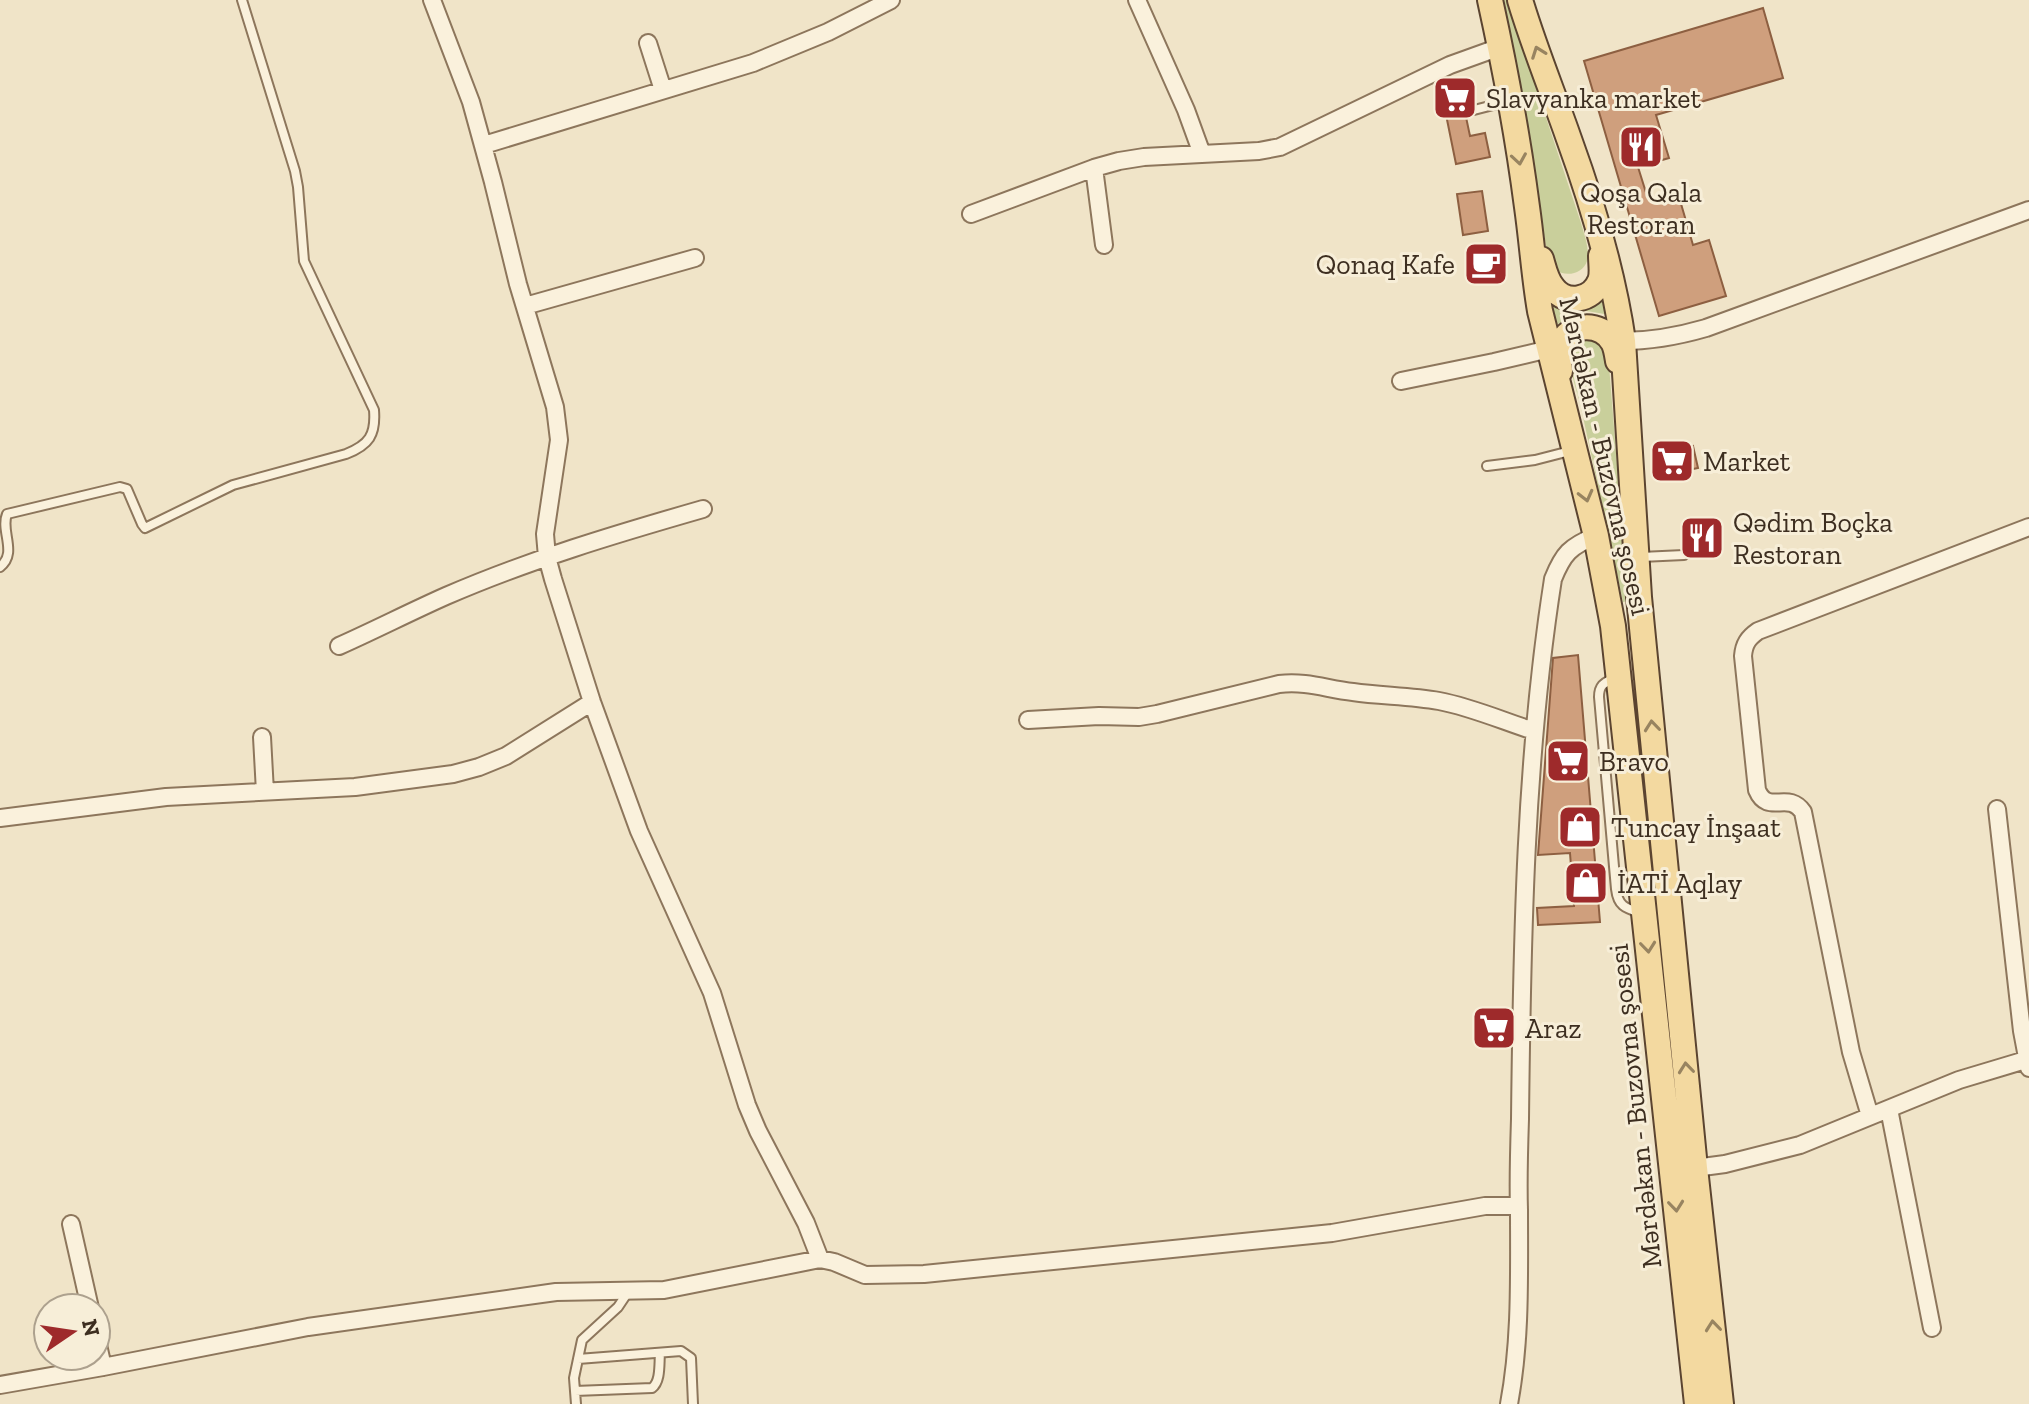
<svg xmlns="http://www.w3.org/2000/svg" width="2029" height="1404" viewBox="0 0 2029 1404" font-family="'Zilla Slab',serif">
  <style>
    .green { fill: #c9cf9b }
    .building { fill: #cf9f7d; stroke: #8d5f41; stroke-width: 2 }
    .lines { fill: none; stroke-linecap: round; stroke-linejoin: round }
    .service-casing { stroke: #8d765c; stroke-width: 12 }
    .minor-casing { stroke: #8d765c; stroke-width: 20 }
    .primary-casing { stroke: #5b4430; stroke-width: 28 }
    .service { stroke: #faf1dc; stroke-width: 8 }
    .minor { stroke: #faf1dc; stroke-width: 16 }
    .primary { stroke: #f3d9a0; stroke-width: 24 }
    .oneway { stroke: #988460 }
    .labels { text-anchor: middle; dominant-baseline: central; stroke-width: 6; stroke-linejoin: round; paint-order: stroke }
    .poi-label { font-size: 28px; fill: #3d2e20; stroke: #f7eed8; text-anchor: start }
    .street-label { font-size: 28px; fill: #3d2e20; stroke: #f7eed8 }
  </style>
  <rect width="100%" height="100%" fill="#f0e4c8"/>
  <path class="green" d="M 1501,0 L 1507,0 L 1581,223 C 1584,234 1590,249 1587,261 C 1583,274 1565,278 1555,269 C 1551,265 1549,257 1547,251 Z
    M 1603,286 L 1610,315 L 1581,310 L 1553,327 L 1548,296 Z
    M 1582,338 L 1601,342 L 1608,353 L 1628,601 L 1623,602 L 1580,403 C 1574,381 1567,366 1573,343 Z"/>
  <path class="building" d="M 1763,8 L 1783,78 L 1656,115 L 1669,158 L 1638,167 L 1648,199 L 1677,190 L 1693,245 L 1709,240 L 1726,296 L 1659,316 L 1584,61 Z
    M 1459,81 L 1464,107 L 1463,112 L 1466,117 L 1470,136 L 1485,133 L 1490,157 L 1456,164 L 1440,85 Z
    M 1482,191 L 1488,231 L 1463,235 L 1457,194 Z
    M 1693,446 L 1698,468 L 1664,475 L 1659,453 Z
    M 1578,655 L 1600,922 L 1538,925 L 1537,908 L 1574,906 L 1570,853 L 1538,855 L 1553,658 Z"/>
  <g class="lines">
    <g class="service-casing">
      <path id="service" d="M 1470,111 L 1509,101
        M 1487,466 L 1535,460 L 1570,451
        M 1641,557 L 1684,555
        M 0,567 C 18,553 0,531 7,514 L 120,487 L 127,489 L 142,524 L 145,528 L 233,485 L 346,454 C 369,445 376,435 374,410 L 304,261 L 298,187 L 295,171 L 242,0
        M 1614,678 C 1604,683 1599,685 1599,697 L 1616,889 C 1618,906 1625,908 1640,913
        M 578,1359 L 681,1351 L 691,1358 L 693,1404
        M 575,1391 L 652,1388 C 661,1381 659,1364 660,1353
        M 576,1404 L 574,1378 L 582,1340 L 618,1307 L 628,1292"/>
    </g>
    <g class="minor-casing">
      <path id="minor" d="M 432,0 L 471,102 L 493,182 L 518,284 L 555,407 L 559,440 L 545,534 L 547,557 L 553,579 L 592,702 L 639,831 L 712,993 L 747,1105 L 758,1131 L 806,1223 L 820,1259
        M 1137,0 L 1186,110 L 1202,154
        M 648,43 L 663,90
        M 484,145 L 753,63 L 828,32 L 891,0
        M 1094,168 L 1104,245
        M 971,214 L 1094,168 L 1119,161 L 1144,157 L 1259,151 L 1280,147 L 1450,65 L 1500,47
        M 525,306 L 695,258
        M 1614,341 C 1647,342 1675,337 1706,328 L 2029,210
        M 1401,381 L 1494,362 L 1549,349
        M 339,646 C 375,630 410,612 446,596 C 529,560 616,534 703,509
        M 1028,720 L 1099,716 L 1139,717 L 1157,714 L 1279,684 C 1308,681 1326,689 1353,692 C 1381,696 1410,696 1439,701 C 1471,707 1503,721 1534,731
        M 262,737 L 265,792
        M 1997,809 L 2022,1031 L 2029,1068
        M 0,818 L 166,797 L 355,787 L 453,774 L 479,767 L 506,756 L 592,702
        M 1889,1109 L 1932,1328
        M 1870,1116 L 1851,1052 L 1803,812 C 1788,790 1768,816 1757,790 L 1743,656 C 1744,644 1748,638 1758,631 L 2029,527
        M 1695,1168 L 1725,1164 L 1800,1145 L 1959,1080 L 2029,1059
        M 71,1224 L 90,1308
        M 96,1336 L 103,1367
        M 0,1385 L 103,1367 L 308,1327 L 556,1292 L 664,1290 L 820,1259 L 834,1262 L 865,1275 L 924,1274 L 1332,1233 L 1485,1206 L 1519,1206
        M 1509,1404 C 1521,1340 1519,1275 1519,1210 C 1518,1180 1519,1149 1520,1119 C 1522,939 1525,757 1553,579 C 1563,554 1570,546 1596,536"/>
    </g>
    <g class="primary-casing">
      <path id="primary" d="M 1490,0 C 1505,68 1518,138 1527,207 C 1532,242 1534,276 1540,311 L 1596,536 L 1613,626 L 1697,1404
        M 1520,0 C 1534,47 1553,93 1569,139 C 1593,205 1613,272 1623,341 L 1639,597 L 1695,1168 L 1721,1404
        M 1541,259 C 1544,269 1546,280 1553,288 C 1566,305 1592,301 1600,281 C 1603,274 1601,264 1601,256
        M 1560,371 C 1559,362 1558,353 1561,345 C 1569,322 1601,322 1613,342 C 1616,347 1617,355 1618,361"/>
    </g>
    <use href="#service" class="service"/>
    <use href="#minor" class="minor"/>
    <use href="#primary" class="primary"/>
  </g>
  <defs><path id="oneway-chevron" d="M-2-3.5L2.5 0L-2 3.5" fill="none" stroke-width="1.6" stroke-linecap="round" stroke-linejoin="round" transform="scale(2)"/></defs>
  <g class="oneway">
    <use href="#oneway-chevron" transform="translate(1538 52) rotate(-110)"/>
    <use href="#oneway-chevron" transform="translate(1519 159) rotate(81)"/>
    <use href="#oneway-chevron" transform="translate(1586 496) rotate(76)"/>
    <use href="#oneway-chevron" transform="translate(1652 726) rotate(-96)"/>
    <use href="#oneway-chevron" transform="translate(1648 947) rotate(84)"/>
    <use href="#oneway-chevron" transform="translate(1686 1068) rotate(-96)"/>
    <use href="#oneway-chevron" transform="translate(1676 1206) rotate(84)"/>
    <use href="#oneway-chevron" transform="translate(1713 1326) rotate(-96)"/>
  </g>
  <defs>
    <g id="supermarket-square" transform="scale(2.3)"><rect x="-9" y="-9" width="18" height="18" rx="4" fill="#9e2a2b" stroke="#f7eed8"/><path d="M-6-5.5h2.5l.6 2H6L4.5 2H-2.5L-4.4-4H-6ZM-1.5 3.2a1.3 1.3 0 1 0 .1 0ZM3 3.2a1.3 1.3 0 1 0 .1 0Z" fill="#fff"/></g>
    <g id="restaurant-square" transform="scale(2.3)"><rect x="-9" y="-9" width="18" height="18" rx="4" fill="#9e2a2b" stroke="#f7eed8"/><path d="M-5-6h1v4h1v-4h1v4h1v-4h1v5L-1.5 .5V6h-2V.5L-5-1ZM5-6V6H3V1.5H1.5Q1.5-4 5-6Z" fill="#fff"/></g>
    <g id="cafe-square" transform="scale(2.3)"><rect x="-9" y="-9" width="18" height="18" rx="4" fill="#9e2a2b" stroke="#f7eed8"/><path d="M-5.5-4.5H6V0H3Q3 3.5 0 3.5H-2.5Q-5.5 3.5-5.5 0ZM3-3.2v2h1.7v-2ZM-6 4.5H4V6H-6Z" fill="#fff"/></g>
    <g id="shop-square" transform="scale(2.3)"><rect x="-9" y="-9" width="18" height="18" rx="4" fill="#9e2a2b" stroke="#f7eed8"/><path d="M-5-2.5h2.3a2.7 3.5 0 0 1 5.4 0H5L5.5 6h-11ZM-1.5-2.5h3a1.5 2.3 0 0 0-3 0Z" fill="#fff"/></g>
  </defs>
  <g fill-rule="evenodd">
    <use href="#supermarket-square" x="1455" y="98"/>
    <use href="#restaurant-square" x="1641" y="147"/>
    <use href="#cafe-square" x="1486" y="264"/>
    <use href="#supermarket-square" x="1672" y="461"/>
    <use href="#restaurant-square" x="1702" y="538"/>
    <use href="#supermarket-square" x="1568" y="761"/>
    <use href="#shop-square" x="1580" y="827"/>
    <use href="#shop-square" x="1586" y="883"/>
    <use href="#supermarket-square" x="1494" y="1028"/>
  </g>
  <g class="labels">
    <g class="poi-label">
      <text x="1486" y="98">Slavyanka market</text>
      <text x="1641" y="192" text-anchor="middle">Qoşa Qala<tspan x="1641" dy="32">Restoran</tspan></text>
      <text x="1455" y="264" text-anchor="end">Qonaq Kafe</text>
      <text x="1703" y="461">Market</text>
      <text x="1733" y="522">Qədim Boçka<tspan x="1733" dy="32">Restoran</tspan></text>
      <text x="1599" y="761">Bravo</text>
      <text x="1611" y="827">Tuncay İnşaat</text>
      <text x="1617" y="883">İATİ Aqlay</text>
      <text x="1525" y="1028">Araz</text>
    </g>
    <g class="street-label">
      <text transform="translate(1605 456) rotate(77)">Mərdəkan - Buzovna şosesi</text>
      <text transform="translate(1635 1106) rotate(-96)">Mərdəkan - Buzovna şosesi</text>
    </g>
  </g>
  <g transform="translate(72 1332) rotate(77)"><circle r="38" fill="#f7eed8" stroke="#ada18e" stroke-width="2"/>
  <path d="M0-6L14 30L0 20L-14 30Z" fill="#9e2a2b"/>
  <text y="-12" font-size="22" font-weight="bold" text-anchor="middle" fill="#3d2e20">N</text>
  </g>
</svg>
